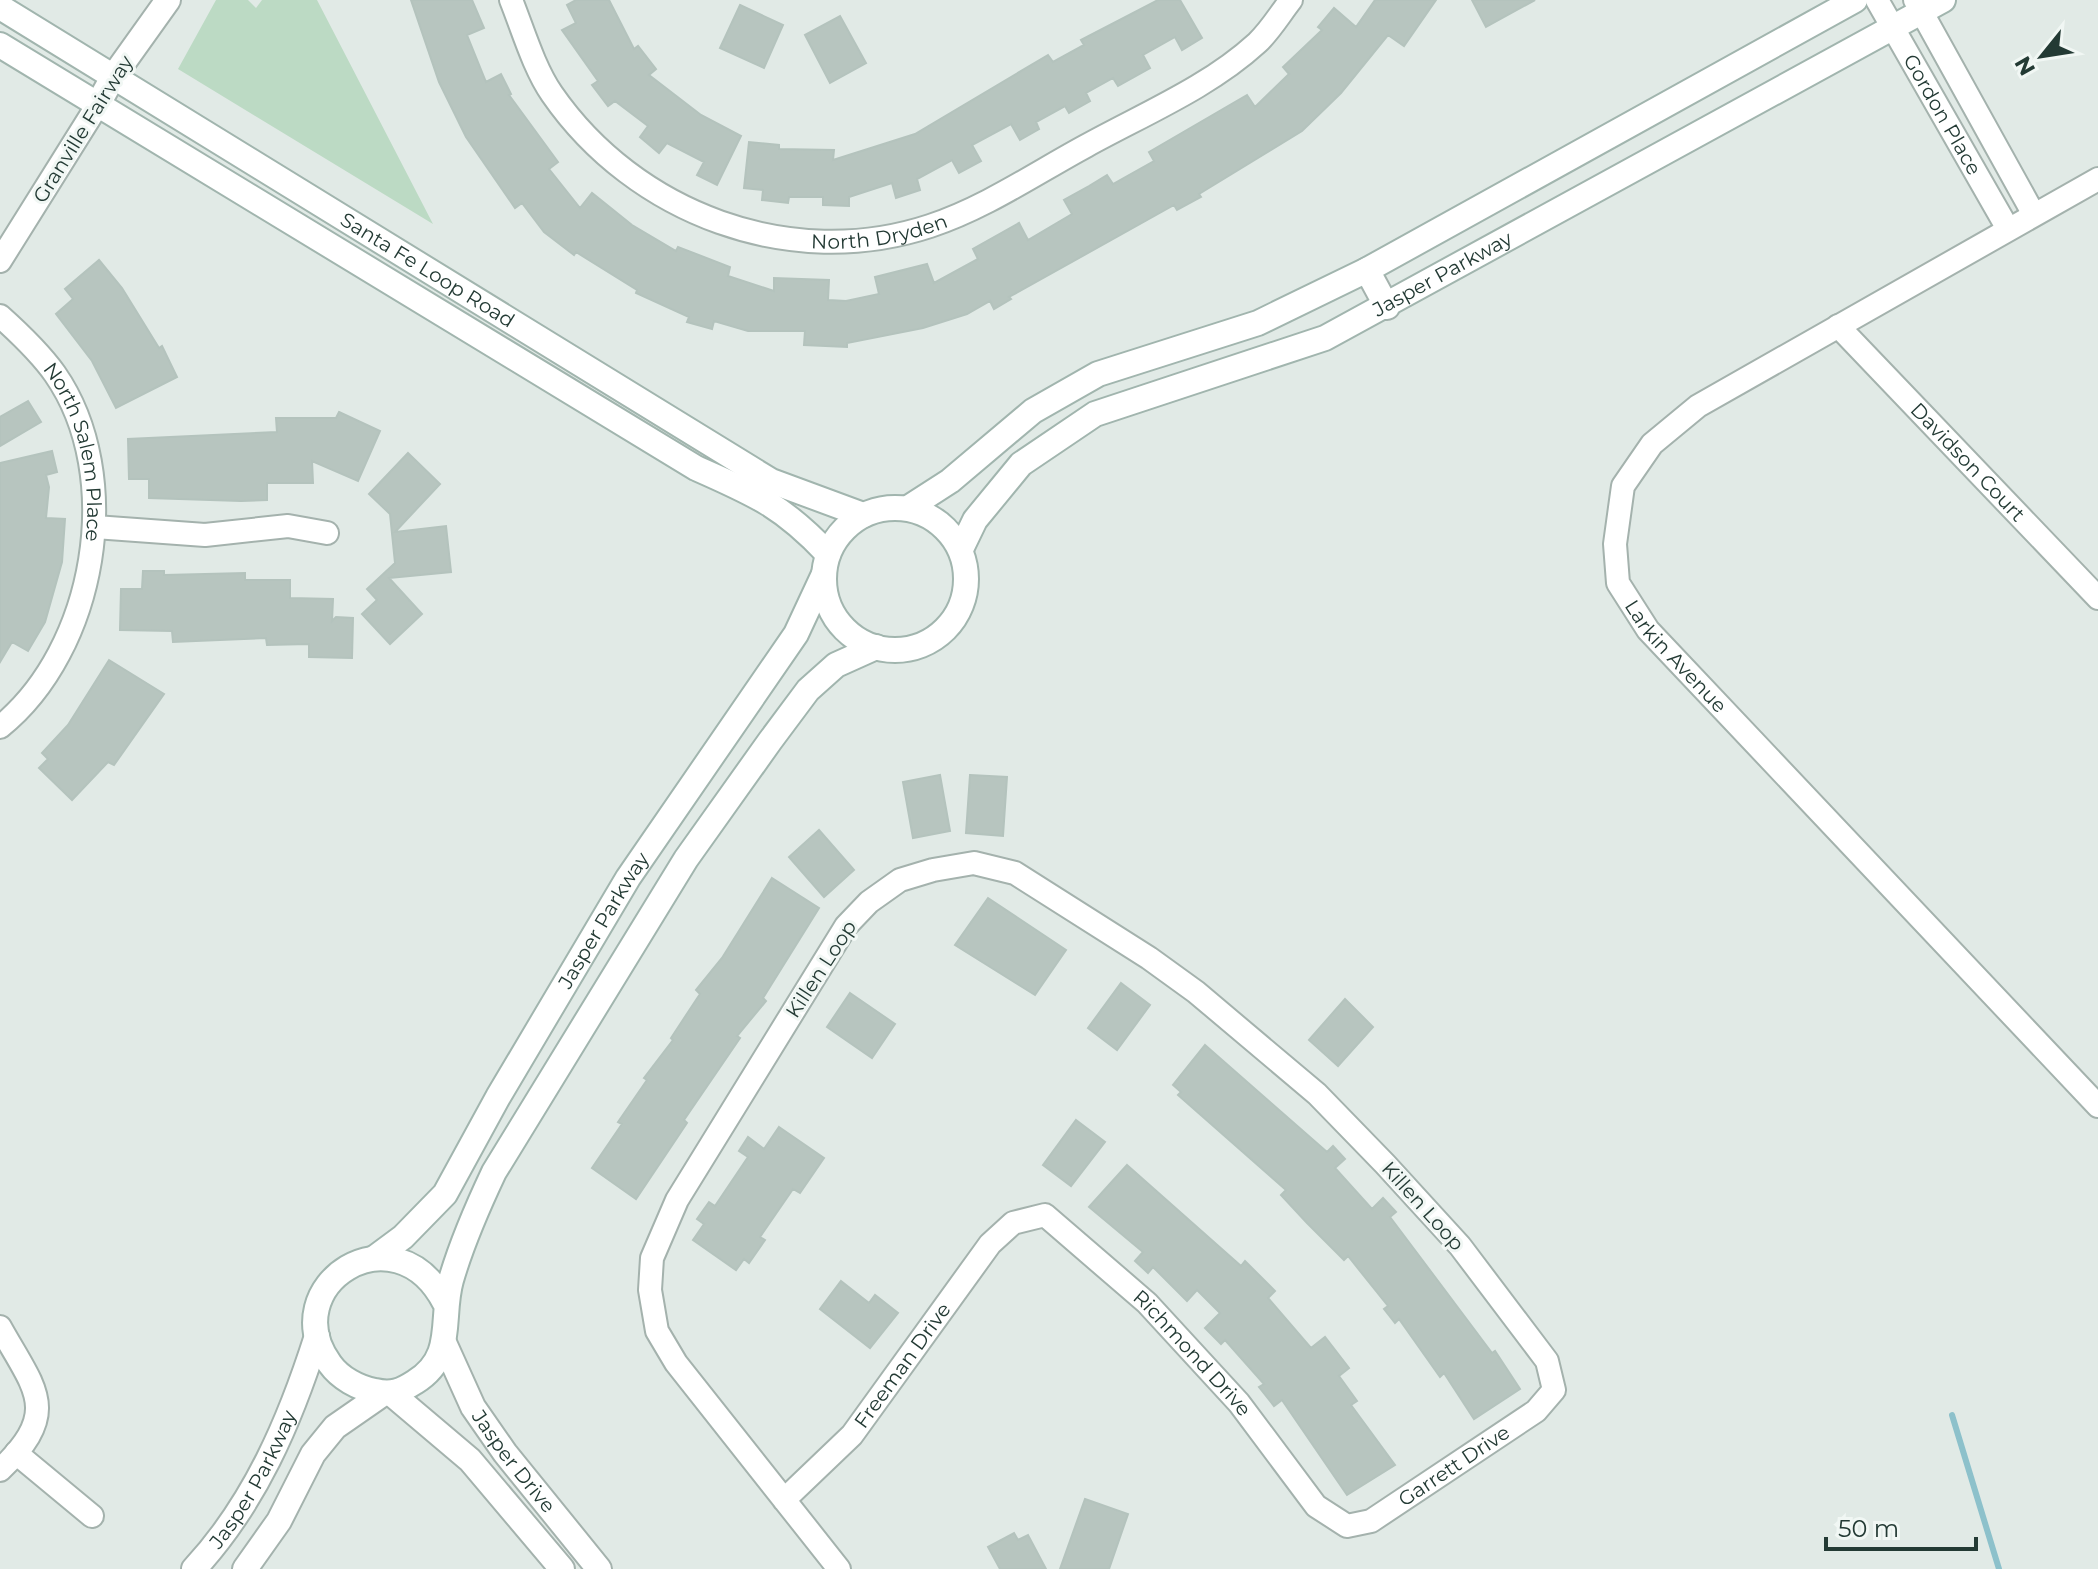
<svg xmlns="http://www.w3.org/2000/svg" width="2098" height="1569" viewBox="0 0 2098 1569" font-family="Montserrat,sans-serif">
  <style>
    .green { fill: #bcdac4 }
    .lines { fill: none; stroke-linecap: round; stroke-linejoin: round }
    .stream { stroke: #8dc1cb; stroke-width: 6 }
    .building { fill: #b7c5bf; stroke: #b4c3bd; stroke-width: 2 }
    .minor-casing { stroke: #a4b2ad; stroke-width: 26 }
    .tertiary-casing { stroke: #a4b2ad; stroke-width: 28 }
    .secondary-casing { stroke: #a1b5ae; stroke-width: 28 }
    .minor { stroke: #fff; stroke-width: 22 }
    .tertiary { stroke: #fff; stroke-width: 24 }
    .secondary { stroke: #fff; stroke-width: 24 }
    .labels { text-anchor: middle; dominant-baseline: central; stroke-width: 6; stroke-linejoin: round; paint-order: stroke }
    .street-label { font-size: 20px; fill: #233a34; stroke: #f1f7f4 }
  </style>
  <rect width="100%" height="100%" fill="#e1eae6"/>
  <path class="green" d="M 216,0 L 248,0 L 256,8 L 262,0 L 317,0 L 433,224 L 178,69 Z"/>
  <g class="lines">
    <path class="stream" d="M 1952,1415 L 1999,1569"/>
  </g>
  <path class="building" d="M 411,0 L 472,0 L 484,28 L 467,35 L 486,82 L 501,74 L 511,94 L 509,95 L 558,162 L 549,169 L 580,208 L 592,193 L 632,225 L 676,251 L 678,247 L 730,267 L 728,276 L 774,291 L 774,278 L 829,280 L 828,300 L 846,301 L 879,294 L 875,277 L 927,264 L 934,283 L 978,259 L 973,249 L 1019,223 L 1028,240 L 1072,214 L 1064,200 L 1089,186 L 1107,175 L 1113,184 L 1154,161 L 1149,152 L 1247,95 L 1255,107 L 1289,74 L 1283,67 L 1322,30 L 1318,27 L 1334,8 L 1356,27 L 1375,0 L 1436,0 L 1404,46 L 1388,35 L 1341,93 L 1302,131 L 1199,194 L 1201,197 L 1177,210 L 1174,205 L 1009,297 L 1011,299 L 994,309 L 990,301 L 967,314 L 923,328 L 847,343 L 847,347 L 804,345 L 805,331 L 748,331 L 714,321 L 712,329 L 687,322 L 689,317 L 636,293 L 637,290 L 576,252 L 574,255 L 544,232 L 522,203 L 515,208 L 466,137 L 439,82 Z
    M 576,0 L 609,0 L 634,49 L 638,46 L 656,69 L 649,75 L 701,115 L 741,136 L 717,185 L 697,175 L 704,162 L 667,143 L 659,153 L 640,137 L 648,126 L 615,101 L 608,106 L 592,85 L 598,81 L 562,30 L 576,23 L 567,5 Z
    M 1158,0 L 1180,0 L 1202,38 L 1182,50 L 1175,37 L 1143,55 L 1150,68 L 1118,86 L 1113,78 L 1086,93 L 1090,101 L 1069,113 L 1065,106 L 1036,122 L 1039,129 L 1020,140 L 1011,124 L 972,145 L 981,161 L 959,173 L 952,160 L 917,179 L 920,190 L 896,198 L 892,183 L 849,197 L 849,206 L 823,205 L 823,197 L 789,197 L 788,203 L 762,200 L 763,190 L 744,188 L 749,142 L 779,145 L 779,149 L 834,150 L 833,160 L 915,134 L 1048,55 L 1053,62 L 1084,45 L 1081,40 Z
    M 1472,0 L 1535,0 L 1486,27 Z
    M 740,5 L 783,25 L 764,68 L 720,48 Z
    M 840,16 L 866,63 L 830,83 L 805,35 Z
    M 99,260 L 122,288 L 159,348 L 162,346 L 177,377 L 116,408 L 92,361 L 56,314 L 73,299 L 65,289 Z
    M 28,401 L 41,422 L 0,446 L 0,417 Z
    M 339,412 L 380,431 L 358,481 L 312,461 L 313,483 L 267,483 L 267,500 L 241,501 L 149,498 L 149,479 L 129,479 L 128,439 L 277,432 L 276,418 L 336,418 Z
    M 52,451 L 57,472 L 46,475 L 49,487 L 46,518 L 65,519 L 62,562 L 45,622 L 28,651 L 12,642 L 0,662 L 0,463 Z
    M 408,453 L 440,484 L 395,532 L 446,526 L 451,572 L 389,578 L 422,614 L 390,644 L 362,614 L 377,600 L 367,589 L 395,563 L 390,514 L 369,494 Z
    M 143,571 L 164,571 L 164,575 L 245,573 L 245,580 L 290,580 L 290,598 L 333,599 L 332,621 L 336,617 L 353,618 L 352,658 L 309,657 L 309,644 L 267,645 L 266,638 L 173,642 L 172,631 L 120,630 L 121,589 L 142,589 Z
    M 109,660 L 164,694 L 114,765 L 108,762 L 72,800 L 39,768 L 48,759 L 42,753 L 68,725 Z
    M 940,775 L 950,831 L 913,838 L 903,782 Z
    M 970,775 L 1007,777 L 1003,836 L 966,833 Z
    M 819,830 L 854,870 L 824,897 L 789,857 Z
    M 772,878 L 819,908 L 763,998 L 766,1001 L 737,1036 L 740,1038 L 684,1120 L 687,1123 L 636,1199 L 592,1168 L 622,1124 L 618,1122 L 647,1080 L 644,1078 L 673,1040 L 671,1038 L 700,994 L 696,990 L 722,958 Z
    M 988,898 L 1066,950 L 1035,995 L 955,945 Z
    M 1121,983 L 1150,1005 L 1117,1050 L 1088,1028 Z
    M 850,993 L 895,1024 L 872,1058 L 827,1027 Z
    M 1345,999 L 1373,1027 L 1338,1066 L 1309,1040 Z
    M 1205,1045 L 1327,1152 L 1333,1146 L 1345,1159 L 1335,1168 L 1372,1209 L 1383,1198 L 1396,1212 L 1390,1217 L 1492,1353 L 1495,1351 L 1520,1389 L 1474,1419 L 1444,1373 L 1440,1377 L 1399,1319 L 1395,1323 L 1384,1309 L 1388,1306 L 1348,1256 L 1344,1260 L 1307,1223 L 1281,1195 L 1286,1190 L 1178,1095 L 1181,1092 L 1173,1085 Z
    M 1076,1120 L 1105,1142 L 1071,1186 L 1043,1165 Z
    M 779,1127 L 824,1158 L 800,1193 L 793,1189 L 760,1237 L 765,1240 L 749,1263 L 744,1259 L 736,1270 L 693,1240 L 704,1224 L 697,1219 L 709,1202 L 715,1206 L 748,1157 L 739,1151 L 748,1137 L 764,1149 Z
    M 1127,1165 L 1241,1266 L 1245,1261 L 1275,1291 L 1268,1298 L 1311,1348 L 1325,1337 L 1349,1368 L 1339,1376 L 1357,1401 L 1351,1405 L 1395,1465 L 1347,1495 L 1282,1400 L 1274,1406 L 1259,1387 L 1264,1384 L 1225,1340 L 1221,1344 L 1205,1328 L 1220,1313 L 1197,1290 L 1187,1301 L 1153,1267 L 1148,1273 L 1135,1261 L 1143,1252 L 1089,1207 Z
    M 841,1281 L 869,1303 L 875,1295 L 898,1313 L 870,1348 L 820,1309 Z
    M 1085,1499 L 1128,1514 L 1109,1569 L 1060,1569 Z
    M 1014,1533 L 1018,1540 L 1028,1535 L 1046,1569 L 1000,1569 L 988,1547 Z"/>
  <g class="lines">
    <g class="minor-casing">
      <g id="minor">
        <path id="s1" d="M 511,0 C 523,30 534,68 552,94 C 635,214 791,272 930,226 C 985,208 1036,173 1086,146 C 1144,114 1209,87 1257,43 C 1270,31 1280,14 1291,0"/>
        <path id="s2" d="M 1877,0 L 2008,229"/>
        <path d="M 1915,0 L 2033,213"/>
        <path id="s3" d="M 2098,179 L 1698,406 L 1652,444 L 1623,486 L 1615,544 L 1618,583 L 1648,630 L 2098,1106"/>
        <path d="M 0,261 L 97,106"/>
        <path id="s4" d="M 0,316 C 19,333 40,353 55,374 C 126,476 96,650 0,727"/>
        <path id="s5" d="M 1838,326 L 2098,598"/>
        <path d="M 95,527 L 205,535 L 288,526 L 327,533"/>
        <path d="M 0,1327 C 35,1390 62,1411 0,1470"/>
        <path d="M 16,1453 L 92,1516"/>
        <path id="s6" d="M 784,1500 L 852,1435 L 990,1244 L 1013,1223 L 1045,1215 L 1147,1303 L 1239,1403 L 1316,1506 L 1347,1526 L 1371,1521 L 1536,1411 L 1554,1390 L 1547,1361 L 1460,1246 L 1385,1164 L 1317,1094 L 1196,992 L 1149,958 L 1015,873 L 974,863 L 933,870 L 900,880 L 869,902 L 846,926 L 677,1200 L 652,1258 L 650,1290 L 657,1331 L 676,1363 L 839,1569"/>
      </g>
    </g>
    <g class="tertiary-casing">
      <g id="tertiary">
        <path d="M 97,106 L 113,77 L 168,0"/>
        <path d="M 1367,270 L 1387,307"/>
        <path id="s7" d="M 445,1345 L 473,1407 L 505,1453 L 599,1569"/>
        <path d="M 392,1394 L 470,1460 L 562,1569"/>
        <path id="s8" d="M 194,1569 C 255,1503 290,1421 317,1336"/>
        <path d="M 245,1569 L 279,1521 L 313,1454 L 335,1427 L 384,1393"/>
      </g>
    </g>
    <g class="secondary-casing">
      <g id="secondary">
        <path id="s9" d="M 0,7 L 771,481 L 863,515"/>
        <path d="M 0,45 L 696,468 C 755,494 783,506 828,554"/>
        <circle cx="895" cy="579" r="71"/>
        <path d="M 908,508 L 950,481 L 1033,411 L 1098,374 L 1258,323 L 1367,270 L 1855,0"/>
        <path id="s10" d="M 961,549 L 975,520 L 1021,464 L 1095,414 L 1325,338 L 1943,0"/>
        <path id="s11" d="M 376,1257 L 403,1237 L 445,1194 L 498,1097 L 628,878 L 796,634 L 824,574"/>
        <path d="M 445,1303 C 395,1206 273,1286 330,1364 C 340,1378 358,1388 375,1391 C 392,1395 401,1391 415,1382 C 456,1357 440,1318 451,1280 C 462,1242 477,1208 494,1172 L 686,859 L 770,741 L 808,690 L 836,665 L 876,647"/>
      </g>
    </g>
    <use href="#minor" class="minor"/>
    <use href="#tertiary" class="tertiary"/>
    <use href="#secondary" class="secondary"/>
  </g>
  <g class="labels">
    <g class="street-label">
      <text stroke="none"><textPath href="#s2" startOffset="132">Gordon Place</textPath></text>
      <text transform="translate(83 129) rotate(-58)">Granville Fairway</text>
      <text stroke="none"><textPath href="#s1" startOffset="480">North Dryden</textPath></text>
      <text stroke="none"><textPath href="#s9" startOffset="502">Santa Fe Loop Road</textPath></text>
      <text stroke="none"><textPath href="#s10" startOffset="570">Jasper Parkway</textPath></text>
      <text stroke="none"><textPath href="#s4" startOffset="162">North Salem Place</textPath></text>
      <text stroke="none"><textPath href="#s5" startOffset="188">Davidson Court</textPath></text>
      <text stroke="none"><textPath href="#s3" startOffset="762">Larkin Avenue</textPath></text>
      <text stroke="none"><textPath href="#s11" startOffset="410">Jasper Parkway</textPath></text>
      <text transform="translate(821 969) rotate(-57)">Killen Loop</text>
      <text transform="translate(1423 1206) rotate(48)">Killen Loop</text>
      <text stroke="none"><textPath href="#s6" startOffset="596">Richmond Drive</textPath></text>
      <text stroke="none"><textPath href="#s6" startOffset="180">Freeman Drive</textPath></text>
      <text stroke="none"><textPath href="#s7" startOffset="136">Jasper Drive</textPath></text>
      <text stroke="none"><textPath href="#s6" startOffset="954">Garrett Drive</textPath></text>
      <text stroke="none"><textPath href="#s8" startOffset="108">Jasper Parkway</textPath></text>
    </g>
  </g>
  <g transform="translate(2042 56) rotate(240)" stroke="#f1f7f4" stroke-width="6" paint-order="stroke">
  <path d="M0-6L14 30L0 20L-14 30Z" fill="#233a34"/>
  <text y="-12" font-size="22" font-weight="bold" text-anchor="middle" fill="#233a34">N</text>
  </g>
  <path d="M1826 1537v12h150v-12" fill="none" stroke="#233a34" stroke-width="4"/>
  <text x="1838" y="1537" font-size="24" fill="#233a34" stroke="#f1f7f4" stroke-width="6" paint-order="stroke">50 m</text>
</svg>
